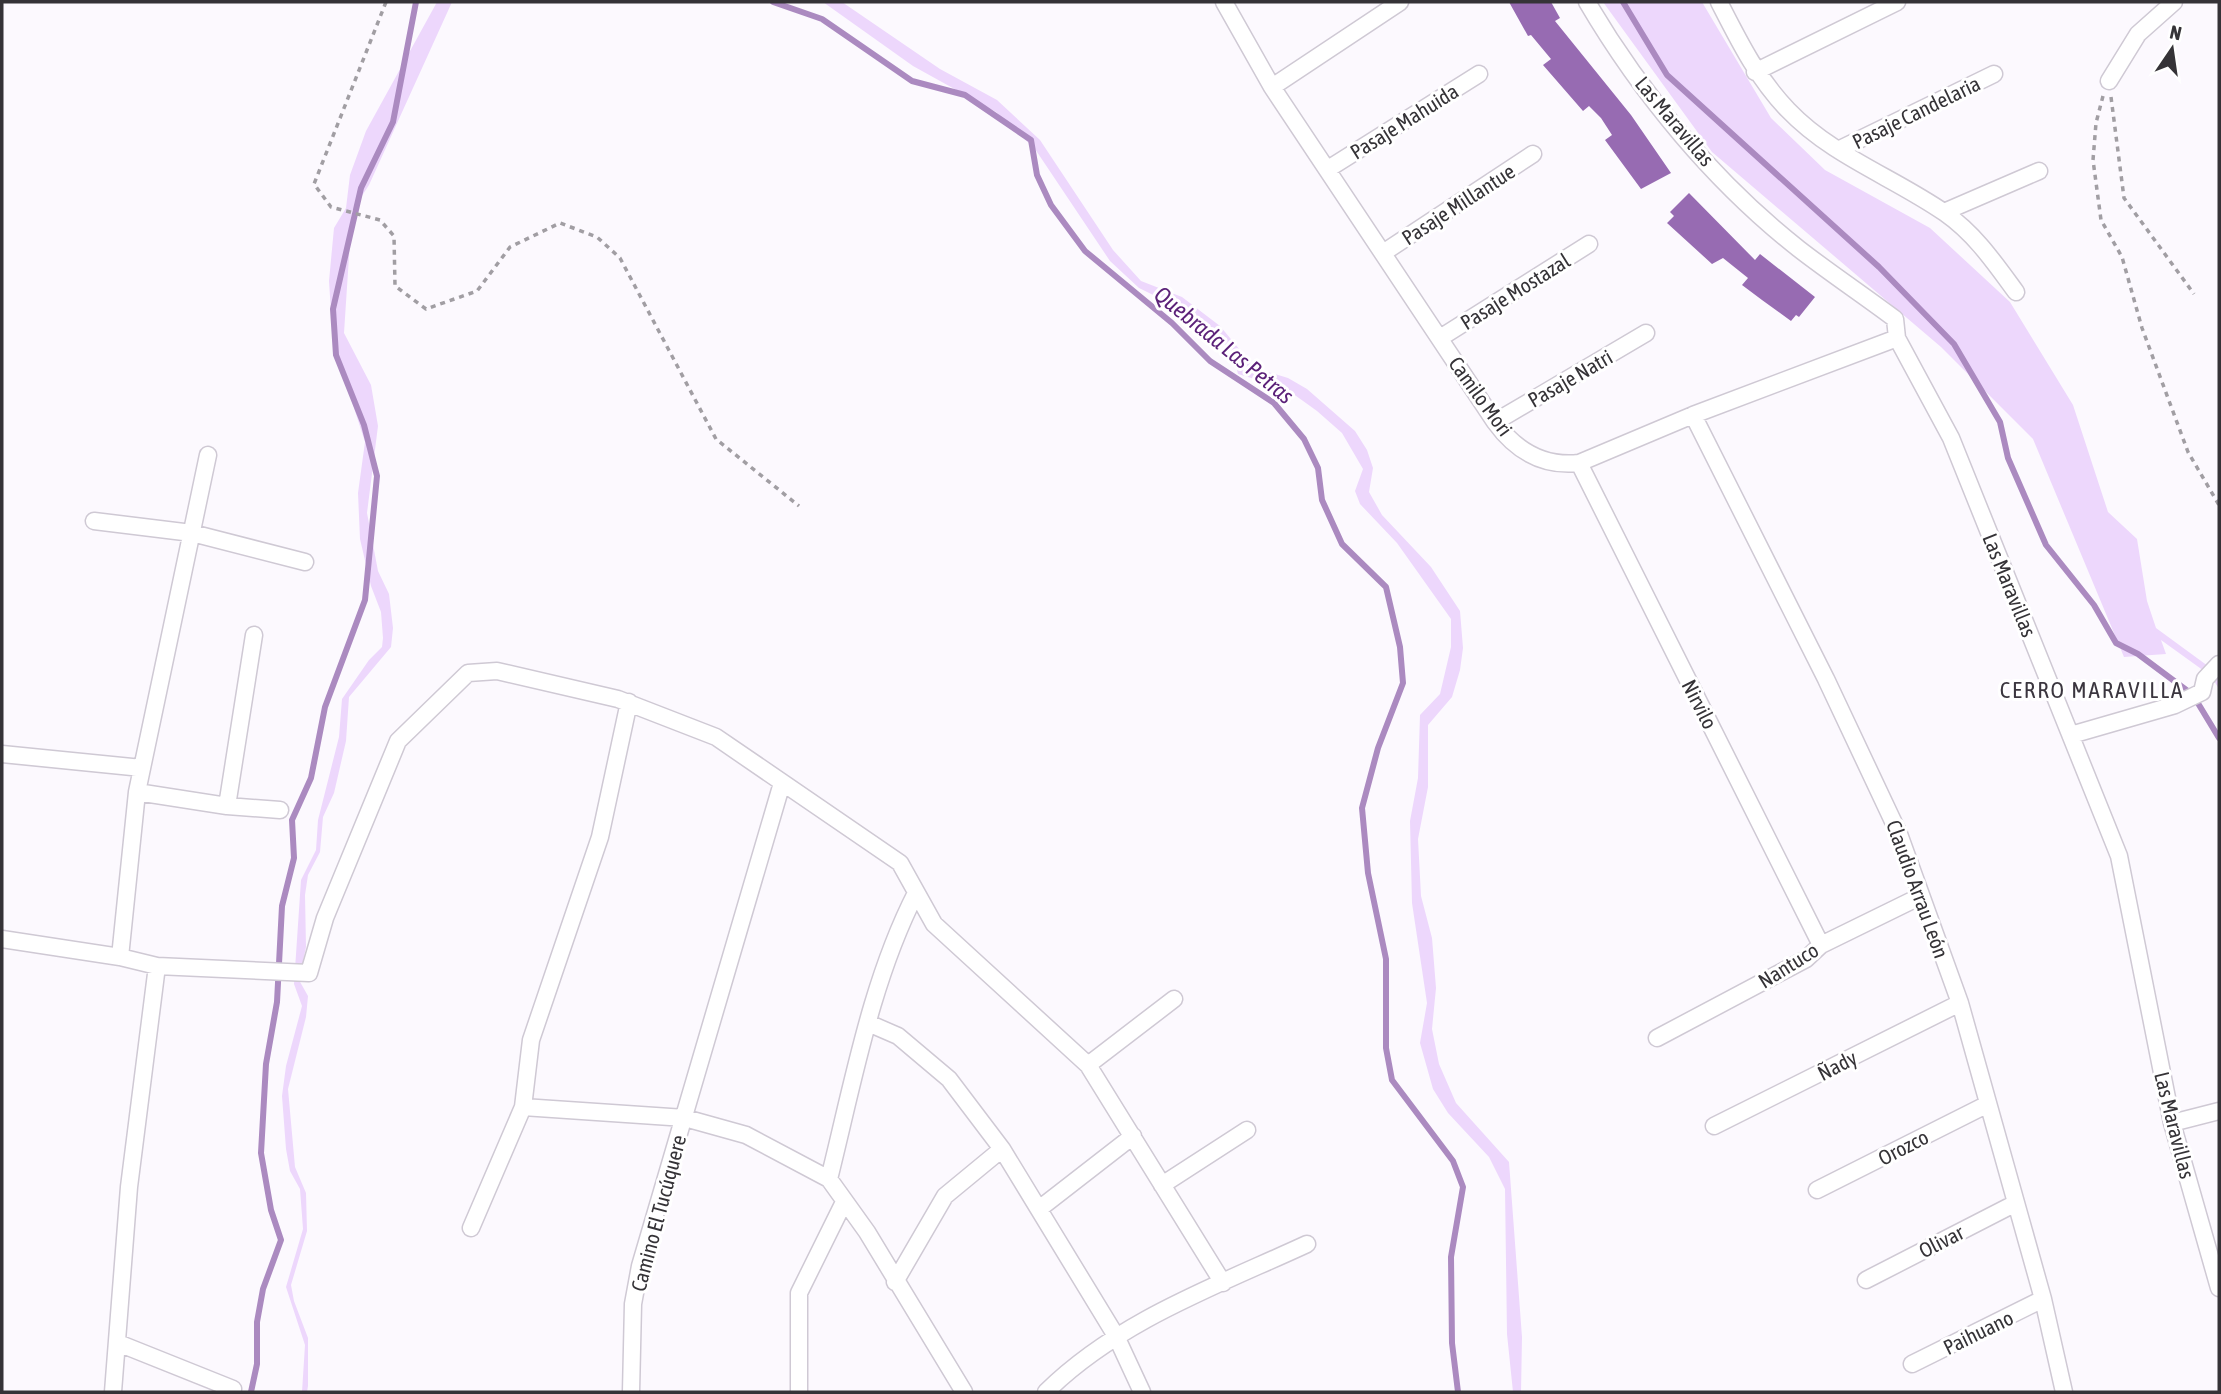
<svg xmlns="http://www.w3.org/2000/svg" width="2221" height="1394" viewBox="0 0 2221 1394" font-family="'Asap Condensed',sans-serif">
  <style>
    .green { fill: #edd7fc }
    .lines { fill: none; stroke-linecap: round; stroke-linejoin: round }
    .stream { stroke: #ab8ac0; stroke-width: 6 }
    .building { fill: #976bb2 }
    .street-casing { stroke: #cfc9d4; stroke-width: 19 }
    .path { stroke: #a19ea3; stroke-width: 3.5; stroke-dasharray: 5 5; stroke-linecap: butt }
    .street { stroke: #fff; stroke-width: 16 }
    .labels { text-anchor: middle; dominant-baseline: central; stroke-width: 6; stroke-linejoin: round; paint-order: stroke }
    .street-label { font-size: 21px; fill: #353337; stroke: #fff }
    .water-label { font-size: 23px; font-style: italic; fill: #5c2279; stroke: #fff }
    .neighbourhood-label { font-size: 23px; letter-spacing: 2px; fill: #3b363f; stroke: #fff }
  </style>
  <rect width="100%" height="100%" fill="#fcf9fe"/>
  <path class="green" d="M 437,2 L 452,2 L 369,185 L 352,211 L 344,333 L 371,385 L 378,426 L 367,513 L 378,571 L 389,594 L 393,628 L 391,647 L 349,697 L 346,741 L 334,793 L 323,817 L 320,852 L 308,875 L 305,895 L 306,947 L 299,980 L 308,996 L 306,1017 L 288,1089 L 295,1167 L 306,1193 L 307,1231 L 291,1285 L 294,1301 L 308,1338 L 308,1386 L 307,1392 L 302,1392 L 305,1345 L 286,1287 L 303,1229 L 300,1189 L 290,1171 L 286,1149 L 282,1096 L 286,1066 L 302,1006 L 294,984 L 301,880 L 316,850 L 318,820 L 339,737 L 342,699 L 369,660 L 382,647 L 383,638 L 381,612 L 371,586 L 360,539 L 358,493 L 365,442 L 333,343 L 329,281 L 334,228 L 346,208 L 350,175 L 366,131 Z
    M 823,2 L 842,2 L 940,69 L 997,100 L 1040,140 L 1113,250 L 1141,281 L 1182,297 L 1220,326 L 1255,368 L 1288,378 L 1307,389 L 1355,431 L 1367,450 L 1373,468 L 1369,492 L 1382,515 L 1431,567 L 1460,611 L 1463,648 L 1460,670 L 1452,697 L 1428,725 L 1428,787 L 1418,839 L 1421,896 L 1432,938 L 1436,988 L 1432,1029 L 1439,1064 L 1456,1103 L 1509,1162 L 1522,1337 L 1521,1392 L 1513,1392 L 1507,1334 L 1505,1189 L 1489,1157 L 1448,1113 L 1433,1089 L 1420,1043 L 1427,1003 L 1412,903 L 1410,821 L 1418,778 L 1420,715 L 1440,694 L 1451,647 L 1451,619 L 1397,543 L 1360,504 L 1355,491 L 1363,469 L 1342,433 L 1317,411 L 1285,388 L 1238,374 L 1233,354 L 1202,319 L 1139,288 L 1110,261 L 1035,149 L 996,112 L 913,66 Z
    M 1603,2 L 1702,2 L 1771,118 L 1825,170 L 1930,228 L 2010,302 L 2073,405 L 2108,512 L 2137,539 L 2147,601 L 2156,628 L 2212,669 L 2219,678 L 2219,689 L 2211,676 L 2161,640 L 2166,654 L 2124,657 L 2033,439 L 1941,347 L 1712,152 Z"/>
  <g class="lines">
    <path class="stream" d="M 773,2 L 822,19 L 912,81 L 965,95 L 1031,140 L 1037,175 L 1051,205 L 1085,251 L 1172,323 L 1210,361 L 1274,403 L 1304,439 L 1318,468 L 1322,500 L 1342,544 L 1386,587 L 1400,647 L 1403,683 L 1378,748 L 1362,808 L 1368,873 L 1386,959 L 1386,1048 L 1392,1080 L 1453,1161 L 1463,1187 L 1451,1257 L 1452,1343 L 1458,1392
      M 1623,2 L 1667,75 L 1879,267 L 1954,344 L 2000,422 L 2008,458 L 2046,545 L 2094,605 L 2116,643 L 2138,654 L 2193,695 L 2219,738
      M 251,1392 L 257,1364 L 257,1322 L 263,1289 L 281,1240 L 271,1210 L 261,1153 L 266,1064 L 277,1002 L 282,906 L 294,858 L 292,820 L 311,778 L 325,707 L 365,600 L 377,476 L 364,425 L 336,355 L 333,309 L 361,188 L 393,122 L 416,2"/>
  </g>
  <path class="building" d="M 1509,2 L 1551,2 L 1560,18 L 1555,21 L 1631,115 L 1671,173 L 1641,189 L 1605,140 L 1612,135 L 1601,118 L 1589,106 L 1583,111 L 1543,65 L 1551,59 L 1531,35 L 1528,36 Z
    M 1689,193 L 1755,260 L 1760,254 L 1815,297 L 1799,317 L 1796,315 L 1791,321 L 1762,300 L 1742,285 L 1748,278 L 1723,258 L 1712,264 L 1667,223 L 1674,216 L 1670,212 Z"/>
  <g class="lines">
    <g class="street-casing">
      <path id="street" d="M 1224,2 L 1272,87 L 1495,422 C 1516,451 1543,467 1579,463 L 1693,415 L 1897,338
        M 1587,2 C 1641,94 1715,183 1799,249 C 1830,273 1863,295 1895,319 L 1897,338 L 1951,438 L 2119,856 L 2172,1123 L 2219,1288
        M 1719,2 C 1739,41 1757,78 1788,110 C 1832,156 1893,177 1945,213 C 1975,234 1994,262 2016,292
        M 1755,72 L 1897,2
        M 2109,81 L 2138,34 L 2174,2
        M 1272,87 L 1400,2
        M 1838,150 L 1994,74
        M 1328,169 L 1479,74
        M 1944,212 L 2039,171
        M 1383,253 L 1533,154
        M 1440,338 L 1589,244
        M 1693,415 L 1826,679 L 1899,834 L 1960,1003 L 2043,1299 L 2064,1392
        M 1495,422 L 1646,333
        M 1579,463 L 1821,945
        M 94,521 L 192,533 L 305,562
        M 629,702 L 600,837 L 531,1040 L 523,1107 L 685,1118 L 746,1135 L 829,1179 L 867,1232 L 964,1392
        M 2071,735 L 2175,705 L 2202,692 L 2205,679 L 2219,664
        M 2,754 L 142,768
        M 137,792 L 227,806 L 280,810
        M 227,806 L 254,635
        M 2,939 L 120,957 L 157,966 L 309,973 L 325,918 L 398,741 L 468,673 L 497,671 L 618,699 L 716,737 L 900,863 L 934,924 L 1088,1065 L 1223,1283
        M 120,957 L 137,792 L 208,455
        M 868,1023 L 898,1036 L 949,1079 L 1002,1149 L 1116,1336 L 1142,1392
        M 1657,1038 L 1806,959 L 1821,945 L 1921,896
        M 1088,1065 L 1174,999
        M 2172,1123 L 2219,1111
        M 1714,1126 L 1960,1003
        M 829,1179 C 853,1083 871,981 916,893
        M 1162,1185 L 1247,1130
        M 1817,1190 L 1988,1104
        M 1039,1209 L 1133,1136
        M 471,1228 L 523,1107
        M 1866,1280 L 2016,1203
        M 895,1282 L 945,1196 L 1002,1149
        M 118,1343 L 233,1389
        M 1912,1364 L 2043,1299
        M 113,1392 L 129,1187 L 157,966
        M 631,1392 L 633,1304 L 640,1266 L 782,783
        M 799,1392 L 799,1293 L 844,1202
        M 1046,1392 C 1118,1321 1216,1286 1307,1244"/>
    </g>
    <path class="path" d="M 386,2 L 314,184 L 331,207 L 380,220 L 394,236 L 395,286 L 426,309 L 477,291 L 510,247 L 560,223 L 597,237 L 620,258 L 716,439 L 799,506
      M 2103,96 L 2096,123 L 2093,160 L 2101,220 L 2122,257 L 2142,328 L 2188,452 L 2219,505
      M 2111,97 L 2124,198 L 2194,294"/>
    <use href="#street" class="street"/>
  </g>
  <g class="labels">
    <g class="street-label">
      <text transform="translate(1916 112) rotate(-26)">Pasaje Candelaria</text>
      <text transform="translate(1404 121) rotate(-32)">Pasaje Mahuida</text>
      <text transform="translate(1675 121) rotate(50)">Las Maravillas</text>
      <text transform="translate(1458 204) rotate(-33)">Pasaje Millantue</text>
      <text transform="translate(1515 291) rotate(-32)">Pasaje Mostazal</text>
      <text transform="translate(1570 378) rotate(-30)">Pasaje Natri</text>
      <text transform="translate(1481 396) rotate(54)">Camilo Mori</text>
      <text transform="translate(2010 585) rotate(68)">Las Maravillas</text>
      <text transform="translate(1700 704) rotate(63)">Nirvilo</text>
      <text transform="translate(1918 889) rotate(70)">Claudio Arrau León</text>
      <text transform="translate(1788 965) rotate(-32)">Nantuco</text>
      <text transform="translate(1837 1065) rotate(-27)">Ñady</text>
      <text transform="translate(2175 1125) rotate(76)">Las Maravillas</text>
      <text transform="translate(1903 1147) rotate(-27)">Orozco</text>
      <text transform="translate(658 1213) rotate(-75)">Camino El Tucúquere</text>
      <text transform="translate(1941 1241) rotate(-27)">Olivar</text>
      <text transform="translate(1978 1332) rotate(-26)">Paihuano</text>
    </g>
    <g class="water-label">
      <text transform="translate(1224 345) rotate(39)">Quebrada Las Petras</text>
    </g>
    <g class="neighbourhood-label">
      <text x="2092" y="690">CERRO MARAVILLA</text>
    </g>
  </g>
  <rect width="2221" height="1394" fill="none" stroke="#353337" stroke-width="7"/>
  <g transform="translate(2172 49) rotate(13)" stroke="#ffffff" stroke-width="5" paint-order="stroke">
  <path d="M0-5L12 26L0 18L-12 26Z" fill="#353337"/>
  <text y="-10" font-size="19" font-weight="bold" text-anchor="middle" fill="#353337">N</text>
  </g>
</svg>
